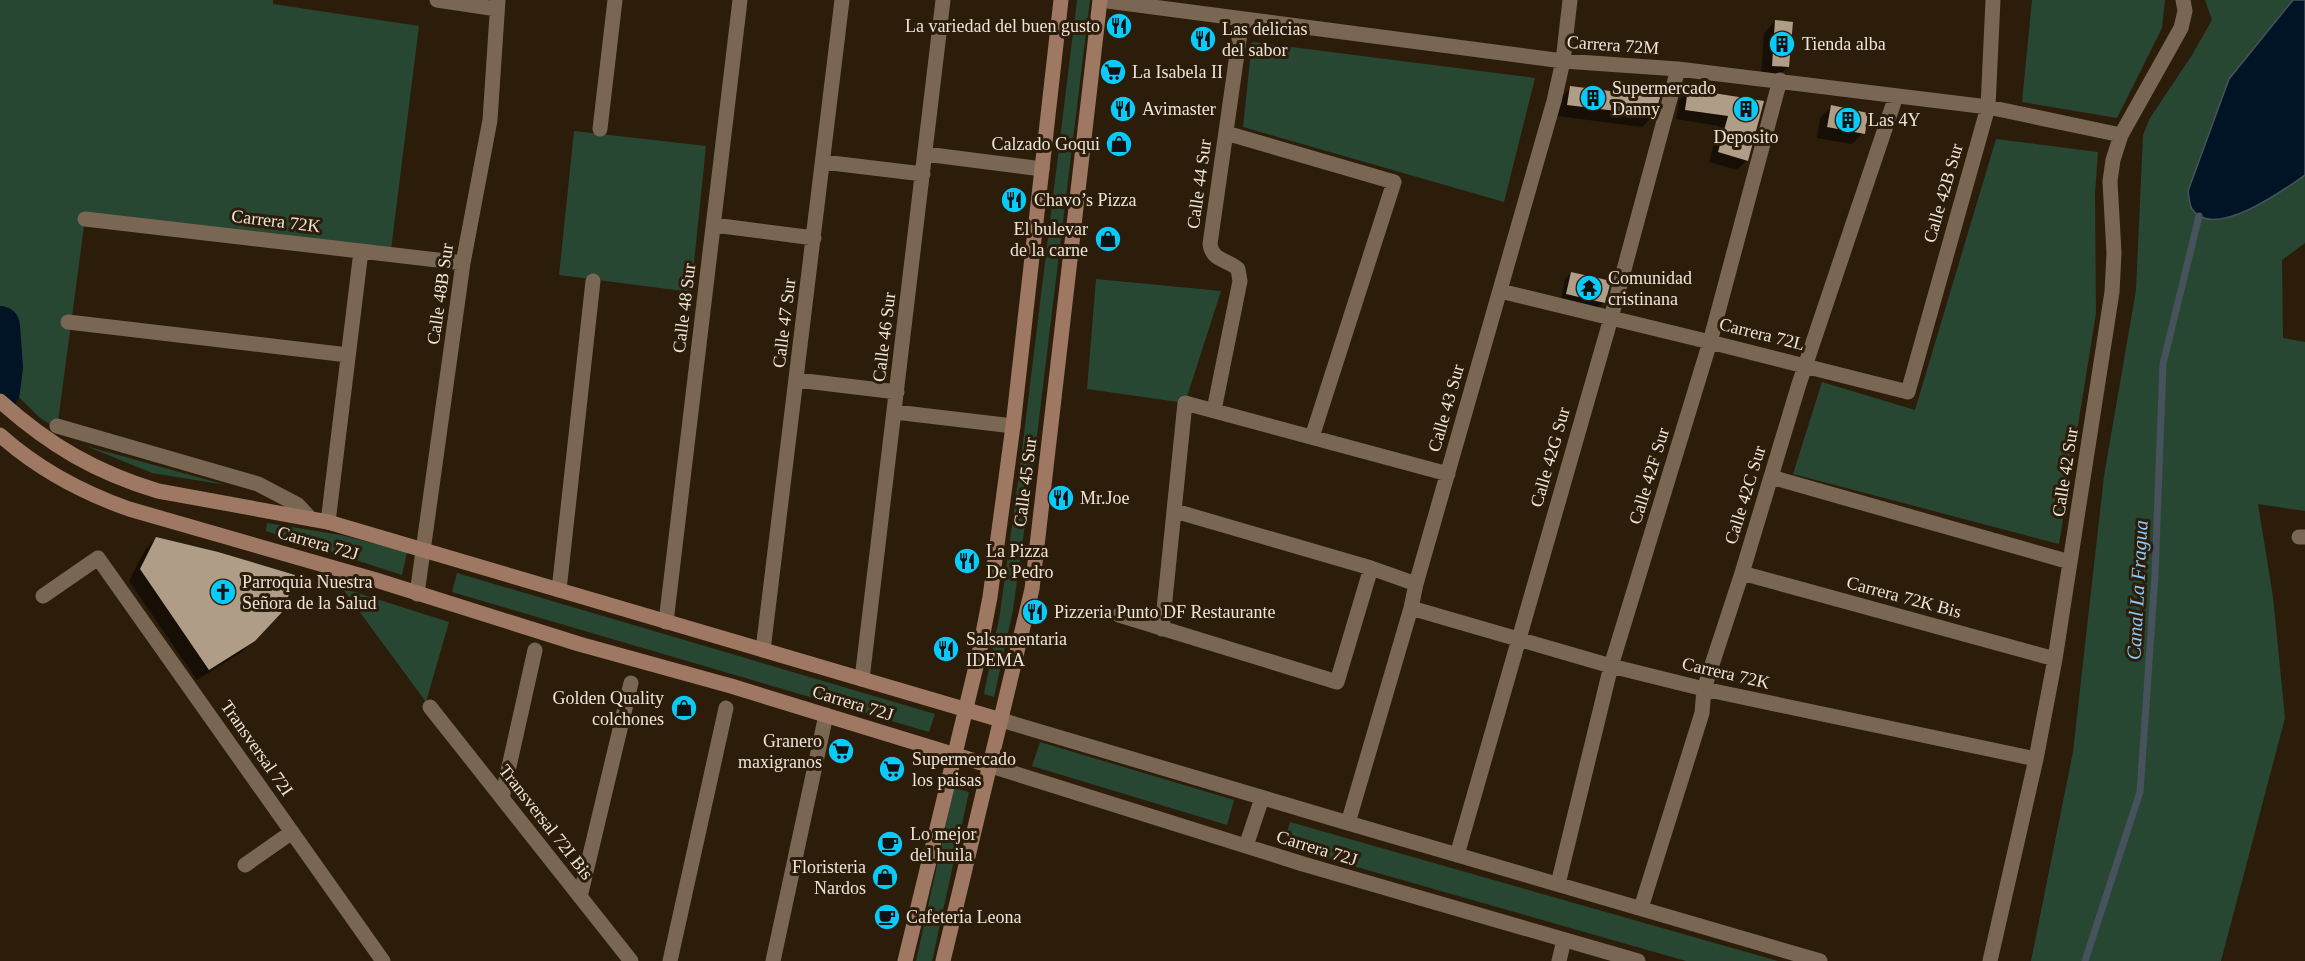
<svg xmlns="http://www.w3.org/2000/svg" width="2305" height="961" viewBox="0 0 2305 961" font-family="Georgia,serif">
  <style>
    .green { fill: #274733 }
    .water { fill: #001426; stroke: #47525c; stroke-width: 1.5 }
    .shadow { fill: #0007 }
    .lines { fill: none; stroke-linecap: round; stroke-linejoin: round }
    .stream { stroke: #47525c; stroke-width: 7 }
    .river { stroke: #001426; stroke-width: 40 }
    .building { fill: #af9d87 }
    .street { stroke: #796753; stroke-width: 15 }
    .secondary { stroke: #9e7863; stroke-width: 15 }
    .labels { text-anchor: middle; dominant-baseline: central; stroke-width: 6; stroke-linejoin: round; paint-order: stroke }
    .poi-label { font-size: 18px; fill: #eee4d9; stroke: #2b1d0a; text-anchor: start }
    .street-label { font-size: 18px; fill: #eee4d9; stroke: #2b1d0a }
    .water-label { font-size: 20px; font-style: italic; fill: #8dcaf9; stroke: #2b1d0a }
  </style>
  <rect width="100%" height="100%" fill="#2b1d0a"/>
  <path class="green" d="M 0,0 L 273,0 L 273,4 L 419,26 L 391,250 L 85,219 L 57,429 L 39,417 L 0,378 Z
    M 1077,0 L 1090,0 L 1033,468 L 1013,610 L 994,697 L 984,694 L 1000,613 L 1020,467 Z
    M 2032,0 L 2165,0 L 2162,28 L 2117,118 L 2022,102 Z
    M 2205,0 L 2305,0 L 2305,243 L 2282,260 L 2283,338 L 2305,342 L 2305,511 L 2258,504 L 2273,597 L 2285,718 L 2221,961 L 2031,961 L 2073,752 L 2104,476 L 2136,290 L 2143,135 L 2150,118 L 2192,55 L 2212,20 Z
    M 1252,42 L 1535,78 L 1504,202 L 1243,127 Z
    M 574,131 L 706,146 L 691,292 L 559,275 Z
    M 1996,139 L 2098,152 L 2095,194 L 2096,313 L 2059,544 L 1793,474 L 1822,382 L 1915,410 Z
    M 1096,279 L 1221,291 L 1185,403 L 1087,389 Z
    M 86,446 L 226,485 L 152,473 Z
    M 267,523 L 341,535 L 407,552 L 402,575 L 266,531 Z
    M 457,573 L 935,714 L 929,732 L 452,592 Z
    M 342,588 L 449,622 L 426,702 Z
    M 1040,742 L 1234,800 L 1227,825 L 1032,766 Z
    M 954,788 L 969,792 L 932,961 L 916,961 Z
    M 1290,822 L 1778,961 L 1686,961 L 1283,846 Z"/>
  <path class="water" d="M 2293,0 L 2305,0 L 2305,175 C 2284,190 2213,241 2192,209 C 2189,204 2189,196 2188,191 L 2229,79 Z"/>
  <path class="shadow" d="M 1775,21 L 1788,67 L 1776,78 L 1761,77 L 1764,33 Z
    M 1571,88 L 1654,115 L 1642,127 L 1557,116 L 1559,99 Z
    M 1689,91 L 1762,103 L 1747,160 L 1737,170 L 1709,162 L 1719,126 L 1676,119 L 1679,100 Z
    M 1831,107 L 1863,133 L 1852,144 L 1817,138 L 1820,118 Z
    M 1571,273 L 1604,302 L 1598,308 L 1561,300 L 1565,279 Z
    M 156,538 L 283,609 L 242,652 L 197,680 L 129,581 L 145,550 Z"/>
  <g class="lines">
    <path class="stream" d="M 2085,961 L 2140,792 L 2155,575 L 2163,364 L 2199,216"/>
    <path class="river" d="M 0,326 L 3,367 L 0,391"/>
  </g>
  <path class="building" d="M 1775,20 L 1793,22 L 1789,67 L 1772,66 Z
    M 1570,86 L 1618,92 L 1660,97 L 1655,116 L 1616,111 L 1567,105 Z
    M 1688,89 L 1764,101 L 1748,161 L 1718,152 L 1728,116 L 1685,110 Z
    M 1831,105 L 1868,113 L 1865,134 L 1827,127 Z
    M 1571,272 L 1611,281 L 1605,303 L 1566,294 Z
    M 156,537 L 218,552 L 295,575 L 284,610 L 255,641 L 209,670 L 140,569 Z"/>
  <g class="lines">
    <path class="street" d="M 437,0 L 497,9
      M 1100,0 L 1563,61 L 1678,69 L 1988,107 L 2121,135
      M 600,129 L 615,0
      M 1226,133 L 1394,182 L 1312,437
      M 925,154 L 1042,169
      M 823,162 L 923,174
      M 85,219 L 463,263
      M 714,225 L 814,238
      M 1500,291 L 1710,342 L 1908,392 L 1988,107 L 1993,0
      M 68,322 L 348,355
      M 797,380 L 897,392
      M 1214,410 L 1240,281 L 1238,269 C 1227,259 1212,261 1210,244 L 1242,19
      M 895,412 L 1013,426
      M 57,426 L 258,484 L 298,505 L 311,519
      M 1771,477 L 2070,562
      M 1175,511 L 1371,568 L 1416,584
      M 328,522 L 361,251
      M 2299,537 L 2305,537
      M 1742,573 L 2055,659
      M 559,590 L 593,281
      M 417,594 L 463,263 L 490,120 L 498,0
      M 43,596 L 98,558 L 383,961
      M 1411,608 L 1611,666 L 1704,689 L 2036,759
      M 1119,615 L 1337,682 L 1371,568
      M 666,622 L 740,0
      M 1162,629 L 1185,403 L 1448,474
      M 763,650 L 842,0
      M 862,679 L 943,0
      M 430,707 L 631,961
      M 1001,720 L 1348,823 L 1820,961
      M 988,765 L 1303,864 L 1638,961
      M 502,798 L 535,650
      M 1348,823 L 1411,608 L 1416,584 L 1554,101 L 1563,61 L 1570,0
      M 1246,846 L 1262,798
      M 1457,855 L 1611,318 L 1678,69
      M 245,865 L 292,832
      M 1558,884 L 1611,666 L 1710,342 L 1780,80
      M 580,897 L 631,683
      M 1641,908 L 1702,713 L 1704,689 L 1742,573 L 1799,384 L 1896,96
      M 670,961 L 726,708
      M 773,961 L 826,715
      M 1559,961 L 1564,940
      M 1990,961 L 2036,759 L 2055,659 L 2112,292 L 2114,253 L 2110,181 L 2113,160 L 2121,135 L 2181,28 L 2185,11 L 2183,0"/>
    <path class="secondary" d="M 0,401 C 49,445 95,472 158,491 L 328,522 L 1001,720
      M 0,435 C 38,469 81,492 129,509 L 376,580 L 579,644 L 731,686 L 988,765
      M 905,961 L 979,654 L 990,597 L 1013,426 L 1061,0
      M 943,961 L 1032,589 L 1100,0"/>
  </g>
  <defs>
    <g id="restaurant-disc" transform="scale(1.35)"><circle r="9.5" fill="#08cbf9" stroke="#2b1d0a"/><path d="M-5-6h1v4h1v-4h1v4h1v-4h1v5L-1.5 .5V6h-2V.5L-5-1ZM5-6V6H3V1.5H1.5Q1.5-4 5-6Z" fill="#111"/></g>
    <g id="building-disc" transform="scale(1.35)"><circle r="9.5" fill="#08cbf9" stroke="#2b1d0a"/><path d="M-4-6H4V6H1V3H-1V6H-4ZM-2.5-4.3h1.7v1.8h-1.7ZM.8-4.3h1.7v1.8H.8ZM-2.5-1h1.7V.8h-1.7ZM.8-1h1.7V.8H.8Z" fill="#111"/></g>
    <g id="supermarket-disc" transform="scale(1.35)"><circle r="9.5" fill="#08cbf9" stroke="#2b1d0a"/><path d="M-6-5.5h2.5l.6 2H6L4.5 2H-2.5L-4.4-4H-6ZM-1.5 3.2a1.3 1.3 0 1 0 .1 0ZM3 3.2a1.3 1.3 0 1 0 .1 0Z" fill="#111"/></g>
    <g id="shop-disc" transform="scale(1.35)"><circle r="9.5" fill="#08cbf9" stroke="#2b1d0a"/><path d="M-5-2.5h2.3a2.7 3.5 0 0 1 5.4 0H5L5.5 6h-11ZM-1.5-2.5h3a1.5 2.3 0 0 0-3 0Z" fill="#111"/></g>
    <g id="temple-disc" transform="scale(1.35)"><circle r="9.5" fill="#08cbf9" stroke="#2b1d0a"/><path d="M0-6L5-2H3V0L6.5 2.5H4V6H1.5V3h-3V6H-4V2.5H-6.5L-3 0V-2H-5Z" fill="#111"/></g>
    <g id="church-disc" transform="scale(1.35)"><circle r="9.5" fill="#08cbf9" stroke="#2b1d0a"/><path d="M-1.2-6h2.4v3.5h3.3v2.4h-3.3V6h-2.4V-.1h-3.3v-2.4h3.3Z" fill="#111"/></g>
    <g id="cafe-disc" transform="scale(1.35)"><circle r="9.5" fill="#08cbf9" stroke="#2b1d0a"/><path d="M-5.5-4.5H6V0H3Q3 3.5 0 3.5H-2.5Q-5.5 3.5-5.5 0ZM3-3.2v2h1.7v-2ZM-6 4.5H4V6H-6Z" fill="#111"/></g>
  </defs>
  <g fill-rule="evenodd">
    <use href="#restaurant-disc" x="1119" y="26"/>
    <use href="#restaurant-disc" x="1203" y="39"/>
    <use href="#building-disc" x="1782" y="44"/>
    <use href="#supermarket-disc" x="1113" y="72"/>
    <use href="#building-disc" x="1593" y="98"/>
    <use href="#restaurant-disc" x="1123" y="109"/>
    <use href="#building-disc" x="1746" y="109"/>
    <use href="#building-disc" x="1848" y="120"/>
    <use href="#shop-disc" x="1119" y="144"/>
    <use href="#restaurant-disc" x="1014" y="200"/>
    <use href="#shop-disc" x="1108" y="239"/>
    <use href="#temple-disc" x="1589" y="288"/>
    <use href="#restaurant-disc" x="1061" y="498"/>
    <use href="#restaurant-disc" x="967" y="561"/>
    <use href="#church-disc" x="223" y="592"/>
    <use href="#restaurant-disc" x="1035" y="612"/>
    <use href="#restaurant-disc" x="946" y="649"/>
    <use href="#shop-disc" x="684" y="708"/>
    <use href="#supermarket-disc" x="841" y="751"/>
    <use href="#supermarket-disc" x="892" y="769"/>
    <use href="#cafe-disc" x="890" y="844"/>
    <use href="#shop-disc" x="885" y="877"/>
    <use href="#cafe-disc" x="887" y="917"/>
  </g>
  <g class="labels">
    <g class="poi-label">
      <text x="1100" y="26" text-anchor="end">La variedad del buen gusto</text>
      <text x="1222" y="29">Las delicias<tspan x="1222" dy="21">del sabor</tspan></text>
      <text x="1802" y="44">Tienda alba</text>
      <text x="1132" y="72">La Isabela II</text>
      <text x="1612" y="88">Supermercado<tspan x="1612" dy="21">Danny</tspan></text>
      <text x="1142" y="109">Avimaster</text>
      <text x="1868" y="120">Las 4Y</text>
      <text x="1746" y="137" text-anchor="middle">Deposito</text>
      <text x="1100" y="144" text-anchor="end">Calzado Goqui</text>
      <text x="1034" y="200">Chavo’s Pizza</text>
      <text x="1088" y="229" text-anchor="end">El bulevar<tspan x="1088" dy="21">de la carne</tspan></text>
      <text x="1608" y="278">Comunidad<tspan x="1608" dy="21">cristinana</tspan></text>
      <text x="1080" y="498">Mr.Joe</text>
      <text x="986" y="551">La Pizza<tspan x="986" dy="21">De Pedro</tspan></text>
      <text x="242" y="582">Parroquia Nuestra<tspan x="242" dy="21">Señora de la Salud</tspan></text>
      <text x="1054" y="612">Pizzeria Punto DF Restaurante</text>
      <text x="966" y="639">Salsamentaria<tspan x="966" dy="21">IDEMA</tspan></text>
      <text x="664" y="698" text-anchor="end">Golden Quality<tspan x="664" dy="21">colchones</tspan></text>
      <text x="822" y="741" text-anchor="end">Granero<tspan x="822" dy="21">maxigranos</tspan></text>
      <text x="912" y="759">Supermercado<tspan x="912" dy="21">los paisas</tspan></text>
      <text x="910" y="834">Lo mejor<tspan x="910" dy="21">del huila</tspan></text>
      <text x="866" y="867" text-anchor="end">Floristeria<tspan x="866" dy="21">Nardos</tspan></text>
      <text x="906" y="917">Cafeteria Leona</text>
    </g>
    <g class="street-label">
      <text transform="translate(1613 45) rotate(4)">Carrera 72M</text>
      <text transform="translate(1199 184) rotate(-82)">Calle 44 Sur</text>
      <text transform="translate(1943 193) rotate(-74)">Calle 42B Sur</text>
      <text transform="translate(276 221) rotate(7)">Carrera 72K</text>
      <text transform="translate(440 294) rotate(-82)">Calle 48B Sur</text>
      <text transform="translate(684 308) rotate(-83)">Calle 48 Sur</text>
      <text transform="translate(784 323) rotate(-83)">Calle 47 Sur</text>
      <text transform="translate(1762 334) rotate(14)">Carrera 72L</text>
      <text transform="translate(884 337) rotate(-83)">Calle 46 Sur</text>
      <text transform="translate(1446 408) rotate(-74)">Calle 43 Sur</text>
      <text transform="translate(1550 457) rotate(-74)">Calle 42G Sur</text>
      <text transform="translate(2065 472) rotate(-81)">Calle 42 Sur</text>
      <text transform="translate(1649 476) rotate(-73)">Calle 42F Sur</text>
      <text transform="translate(1025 482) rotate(-83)">Calle 45 Sur</text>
      <text transform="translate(1745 495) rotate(-73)">Calle 42C Sur</text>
      <text transform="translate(318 543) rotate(16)">Carrera 72J</text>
      <text transform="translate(1904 597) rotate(15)">Carrera 72K Bis</text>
      <text transform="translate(1726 673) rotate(13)">Carrera 72K</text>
      <text transform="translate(853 703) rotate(17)">Carrera 72J</text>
      <text transform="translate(257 748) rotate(55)">Transversal 72I</text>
      <text transform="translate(546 822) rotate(52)">Transversal 72I Bis</text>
      <text transform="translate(1317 848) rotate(17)">Carrera 72J</text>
    </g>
    <g class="water-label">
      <text transform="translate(2137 590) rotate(-87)">Canal La Fragua</text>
    </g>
  </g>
</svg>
